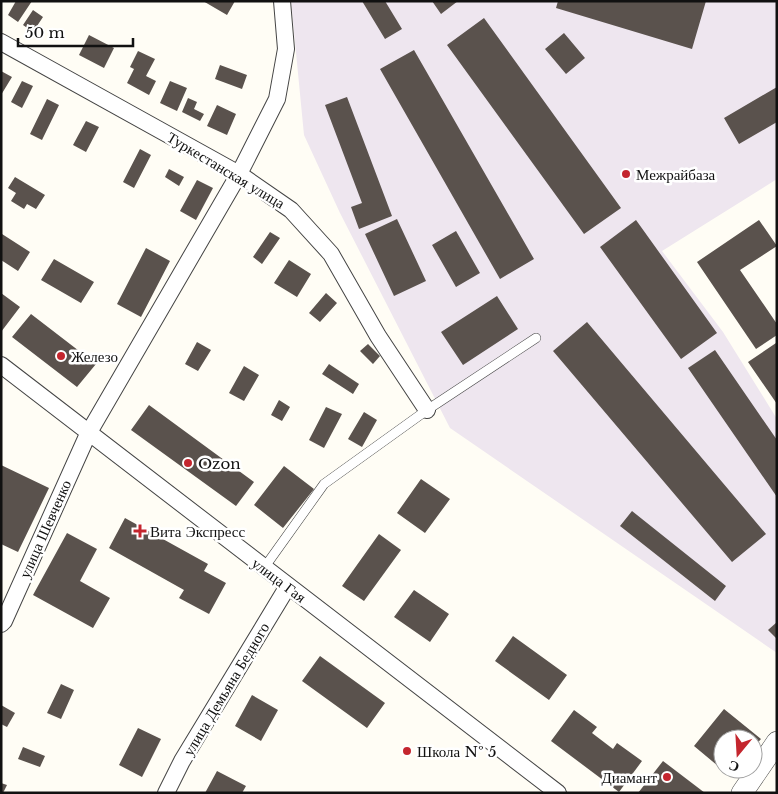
<svg xmlns="http://www.w3.org/2000/svg" width="778" height="794" viewBox="0 0 778 794" font-family="'Libre Baskerville',serif">
  <style>
    .industrial { fill: #eee6ef }
    .building { fill: #5a524d }
    .lines { fill: none; stroke-linecap: round; stroke-linejoin: round }
    .service-casing { stroke: #444; stroke-width: 10 }
    .minor-casing { stroke: #444; stroke-width: 18 }
    .tertiary-casing { stroke: #444; stroke-width: 22 }
    .service { stroke: #fff; stroke-width: 9 }
    .minor { stroke: #fff; stroke-width: 16 }
    .tertiary { stroke: #fff; stroke-width: 21 }
    .poi-dot { fill: #c4262e; stroke: #fff; stroke-width: 2 }
    .labels { text-anchor: middle; dominant-baseline: central; stroke-width: 5; stroke-linejoin: round; paint-order: stroke }
    .street-label { font-size: 15px; fill: #111; stroke: #fff }
    .poi-label { font-size: 15px; fill: #111; stroke: #fff; text-anchor: start }
  </style>
  <rect width="100%" height="100%" fill="#fffdf5"/>
  <path class="industrial" d="M 291,1 L 777,1 L 777,179 L 662,251 L 723,332 L 777,419 L 777,653 L 450,428 L 340,213 L 304,135 Z"/>
  <path class="building" d="M 16,1 L 32,1 L 18,22 L 8,15 Z
    M 203,1 L 235,1 L 227,15 Z
    M 362,1 L 385,1 L 402,29 L 385,39 Z
    M 432,1 L 458,1 L 441,14 Z
    M 558,1 L 706,1 L 692,49 L 556,8 Z
    M 33,10 L 43,17 L 33,32 L 23,25 Z
    M 484,18 L 621,208 L 584,234 L 447,45 Z
    M 564,33 L 585,58 L 566,74 L 545,49 Z
    M 89,35 L 114,48 L 104,68 L 79,55 Z
    M 414,50 L 534,259 L 500,279 L 380,69 Z
    M 138,51 L 155,59 L 146,76 L 156,81 L 149,95 L 127,83 L 134,69 L 130,67 Z
    M 220,65 L 247,75 L 242,89 L 215,79 Z
    M 1,71 L 12,77 L 1,95 Z
    M 22,81 L 33,86 L 22,108 L 11,102 Z
    M 170,81 L 187,88 L 177,111 L 160,103 Z
    M 777,87 L 777,122 L 739,144 L 724,118 Z
    M 347,97 L 392,216 L 359,229 L 351,207 L 362,203 L 325,105 Z
    M 188,98 L 197,102 L 194,109 L 204,114 L 200,121 L 182,112 Z
    M 47,99 L 59,105 L 42,140 L 30,134 Z
    M 217,105 L 236,114 L 227,135 L 207,126 Z
    M 86,121 L 99,127 L 86,152 L 73,145 Z
    M 140,149 L 151,155 L 134,188 L 123,182 Z
    M 169,169 L 184,177 L 179,186 L 165,177 Z
    M 15,177 L 45,195 L 36,209 L 27,204 L 24,209 L 11,201 L 16,193 L 8,188 Z
    M 197,180 L 213,188 L 196,220 L 180,211 Z
    M 397,219 L 426,281 L 394,296 L 365,234 Z
    M 636,220 L 717,333 L 681,359 L 600,247 Z
    M 759,220 L 777,246 L 740,270 L 777,324 L 777,335 L 756,349 L 697,262 Z
    M 456,231 L 480,273 L 456,287 L 432,245 Z
    M 270,232 L 280,238 L 262,264 L 253,257 Z
    M 2,234 L 30,252 L 18,271 L 1,260 Z
    M 146,248 L 170,261 L 141,317 L 117,304 Z
    M 54,259 L 94,282 L 81,303 L 41,280 Z
    M 289,260 L 311,274 L 297,297 L 274,283 Z
    M 1,293 L 20,307 L 1,332 Z
    M 326,293 L 337,303 L 320,322 L 309,313 Z
    M 497,296 L 518,329 L 463,365 L 441,332 Z
    M 31,314 L 96,364 L 77,387 L 12,337 Z
    M 587,322 L 766,534 L 732,562 L 553,351 Z
    M 197,342 L 211,350 L 198,371 L 185,364 Z
    M 776,343 L 777,345 L 777,404 L 748,362 Z
    M 368,344 L 380,356 L 373,364 L 360,351 Z
    M 715,350 L 777,440 L 777,497 L 688,368 Z
    M 329,364 L 359,384 L 353,394 L 322,374 Z
    M 244,366 L 259,375 L 244,401 L 229,393 Z
    M 279,400 L 290,407 L 282,421 L 271,415 Z
    M 149,405 L 254,482 L 236,506 L 131,430 Z
    M 326,407 L 342,414 L 324,448 L 309,440 Z
    M 364,412 L 377,420 L 362,447 L 348,439 Z
    M 1,465 L 49,488 L 18,552 L 1,544 Z
    M 284,466 L 314,489 L 283,528 L 254,505 Z
    M 421,479 L 450,499 L 425,533 L 397,513 Z
    M 632,511 L 726,586 L 715,601 L 620,526 Z
    M 125,518 L 208,564 L 204,571 L 226,583 L 209,614 L 179,598 L 184,590 L 109,548 Z
    M 67,533 L 97,549 L 80,581 L 110,598 L 93,628 L 33,595 Z
    M 379,534 L 401,550 L 364,601 L 342,586 Z
    M 414,590 L 449,614 L 430,642 L 394,617 Z
    M 777,622 L 777,639 L 768,630 Z
    M 513,636 L 567,675 L 549,700 L 495,661 Z
    M 320,656 L 385,703 L 367,728 L 302,681 Z
    M 61,684 L 74,690 L 61,719 L 47,713 Z
    M 252,695 L 278,710 L 261,741 L 235,726 Z
    M 1,705 L 15,713 L 7,727 L 1,724 Z
    M 724,709 L 761,739 L 753,748 L 753,739 L 723,739 L 723,769 L 736,769 L 730,776 L 694,746 Z
    M 574,710 L 597,727 L 592,733 L 613,749 L 617,743 L 642,761 L 619,792 L 551,741 Z
    M 138,728 L 161,739 L 142,777 L 119,765 Z
    M 23,747 L 45,756 L 40,767 L 18,759 Z
    M 663,761 L 705,793 L 638,793 Z
    M 217,771 L 246,786 L 242,793 L 205,793 Z
    M 1,783 L 7,785 L 3,793 L 1,793 Z"/>
  <g class="lines">
    <g class="service-casing">
      <path id="service" d="M 264,568 L 324,484 L 427,410 L 536,338"/>
    </g>
    <g class="minor-casing">
      <path id="minor" d="M 1,42 L 239,174 L 291,210 L 331,254 L 378,336 L 427,410
        M 1,365 L 558,793
        M 1,624 L 4,621 L 88,434 L 239,174 L 277,99 L 286,49 L 282,1
        M 166,793 L 182,761 L 288,586"/>
    </g>
    <g class="tertiary-casing">
      <path id="tertiary" d="M 742,793 L 777,742"/>
    </g>
    <use href="#service" class="service"/>
    <use href="#minor" class="minor"/>
    <use href="#tertiary" class="tertiary"/>
  </g>
  <g class="poi-dot">
    <circle cx="626" cy="174" r="5"/>
    <circle cx="61" cy="356" r="5"/>
    <circle cx="188" cy="463" r="5"/>
    <path d="M137.5 523.5h5v5h5v5h-5v5h-5v-5h-5v-5h5z"/>
    <circle cx="407" cy="751" r="5"/>
    <circle cx="667" cy="777" r="5"/>
  </g>
  <g class="labels">
    <g class="street-label">
      <text transform="translate(226 170) rotate(31)">Туркестанская улица</text>
      <text transform="translate(45 529) rotate(-66)">улица Шевченко</text>
      <text transform="translate(279 580) rotate(37)">улица Гая</text>
      <text transform="translate(226 689) rotate(-59)">улица Демьяна Бедного</text>
    </g>
    <g class="poi-label">
      <text x="636" y="174">Межрайбаза</text>
      <text x="71" y="356">Железо</text>
      <text x="198" y="463">Ozon</text>
      <text x="150" y="531">Вита Экспресс</text>
      <text x="417" y="751">Школа № 5</text>
      <text x="657" y="777" text-anchor="end">Диамант</text>
    </g>
  </g>
  <rect width="778" height="794" fill="none" stroke="#111111" stroke-width="5"/>
  <g transform="translate(738 754) rotate(198)"><circle r="24" fill="#ffffff" stroke="#a0a0a0"/>
  <path d="M0-4L9 19L0 12L-9 19Z" fill="#c4262e"/>
  <text y="-8" font-size="14" font-weight="bold" text-anchor="middle" fill="#111111">С</text>
  </g>
  <path d="M18 38v8h115v-8" fill="none" stroke="#111111" stroke-width="2.5"/>
  <text x="25" y="38" font-size="15" fill="#111111" stroke="#ffffff" stroke-width="4" paint-order="stroke">50 m</text>
</svg>
